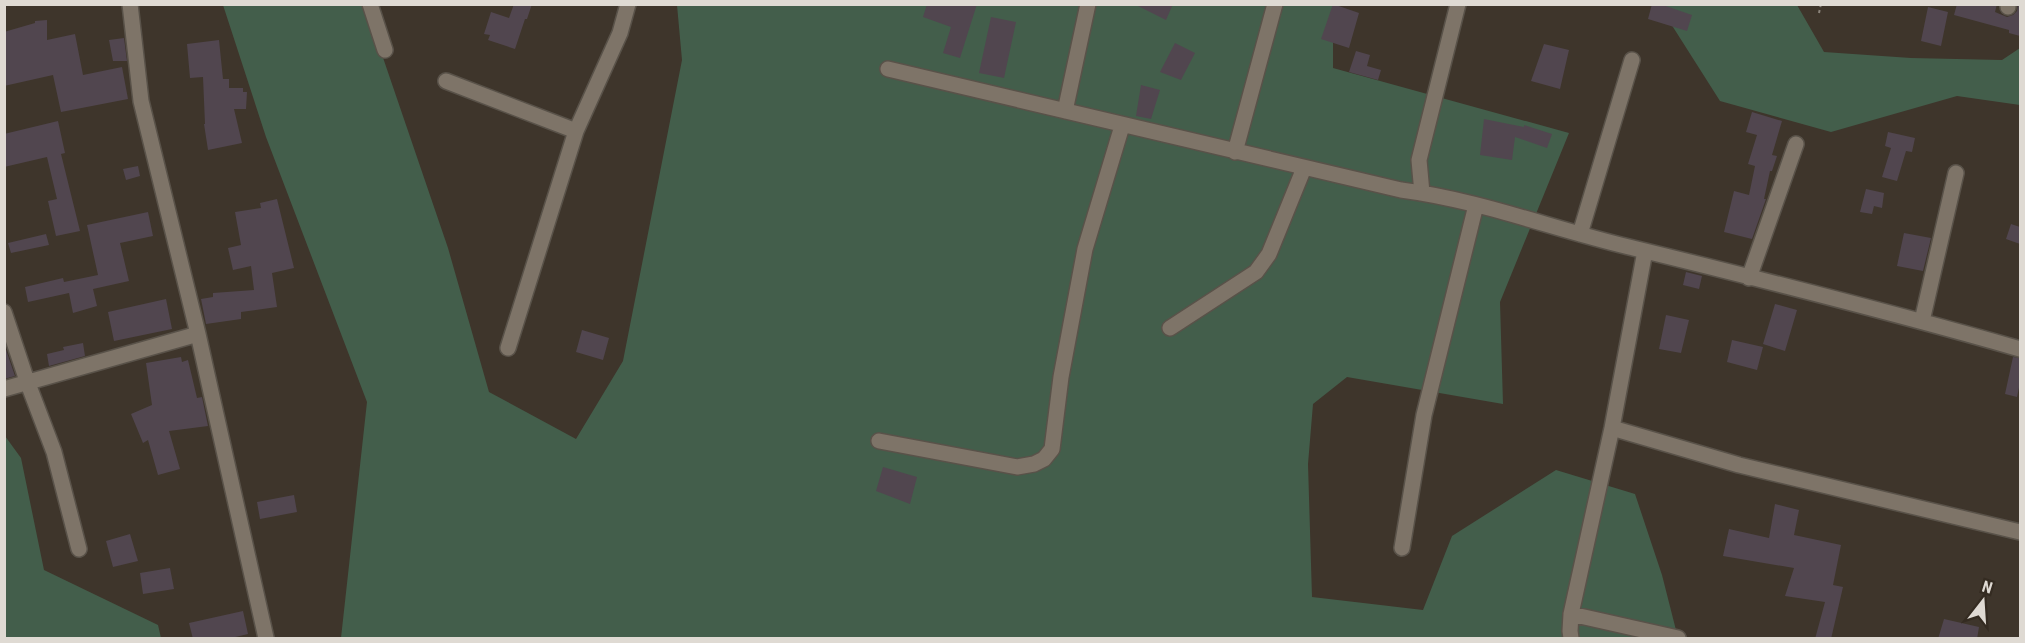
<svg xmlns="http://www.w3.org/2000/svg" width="2025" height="643" viewBox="0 0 2025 643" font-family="'Roboto Condensed',sans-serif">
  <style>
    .green { fill: #435e4b }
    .building { fill: #51464f }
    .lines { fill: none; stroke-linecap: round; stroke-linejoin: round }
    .street-casing { stroke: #595249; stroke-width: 18 }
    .path { stroke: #8c857c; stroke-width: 2; stroke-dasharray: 3 3; stroke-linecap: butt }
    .street { stroke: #7e7468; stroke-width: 15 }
  </style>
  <rect width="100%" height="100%" fill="#3e352b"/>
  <path class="green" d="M 223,5 L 365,5 L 448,248 L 489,392 L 576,439 L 623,361 L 682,60 L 677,5 L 1333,5 L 1333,68 L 1569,133 L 1500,302 L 1503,404 L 1347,377 L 1313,404 L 1308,464 L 1312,597 L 1423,610 L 1452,536 L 1556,470 L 1635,494 L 1662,575 L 1678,638 L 341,638 L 367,402 L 266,137 Z
    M 1659,5 L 1797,5 L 1824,52 L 1911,58 L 2002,60 L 2020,48 L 2020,105 L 1957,96 L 1831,132 L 1720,101 Z
    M 5,436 L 21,458 L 44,570 L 158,625 L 161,638 L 5,638 Z"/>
  <path class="building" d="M 514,4 L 532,4 L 527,19 L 525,19 L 515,49 L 488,40 L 490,35 L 484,34 L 491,12 L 509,18 Z
    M 927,4 L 977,4 L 960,58 L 943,53 L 951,27 L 923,17 Z
    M 1134,4 L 1173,4 L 1166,20 Z
    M 1333,4 L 1359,13 L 1349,48 L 1321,39 Z
    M 1652,4 L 1660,4 L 1692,15 L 1687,31 L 1648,19 Z
    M 1957,4 L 1997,4 L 1995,12 L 2007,17 L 2013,15 L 2017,11 L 2018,4 L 2020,4 L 2020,36 L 2009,33 L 2009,30 L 1954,15 Z
    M 1928,7 L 1948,12 L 1941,46 L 1921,41 Z
    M 991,17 L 1016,22 L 1004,78 L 979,73 Z
    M 47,20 L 47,40 L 75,34 L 83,75 L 122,67 L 128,99 L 61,112 L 53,75 L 4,86 L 4,32 L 35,23 L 35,21 Z
    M 124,38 L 127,61 L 113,61 L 109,40 Z
    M 219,40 L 223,79 L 229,79 L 229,88 L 243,88 L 243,92 L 247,92 L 246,109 L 234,109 L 242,143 L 208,150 L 204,124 L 205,124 L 203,77 L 190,78 L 187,44 Z
    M 1175,43 L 1195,53 L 1181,80 L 1160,72 Z
    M 1544,44 L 1569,50 L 1560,89 L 1531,81 Z
    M 1356,51 L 1370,55 L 1367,66 L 1381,70 L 1378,80 L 1349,72 Z
    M 1141,85 L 1160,90 L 1151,119 L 1136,116 Z
    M 1752,112 L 1782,121 L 1772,155 L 1777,156 L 1772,171 L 1770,171 L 1764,199 L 1766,199 L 1752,239 L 1724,232 L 1734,191 L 1749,195 L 1755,166 L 1748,164 L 1757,135 L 1746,132 Z
    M 1484,119 L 1524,127 L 1524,125 L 1552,134 L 1547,148 L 1515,137 L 1512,160 L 1480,155 Z
    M 58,121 L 65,153 L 61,154 L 80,231 L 56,236 L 48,201 L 57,199 L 47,157 L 4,167 L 4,134 Z
    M 1888,132 L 1915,138 L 1912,152 L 1906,151 L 1897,181 L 1882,177 L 1891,148 L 1885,146 Z
    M 138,166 L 140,176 L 126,180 L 123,169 Z
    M 1866,189 L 1884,193 L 1882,208 L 1874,206 L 1872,214 L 1860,212 Z
    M 277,199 L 294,268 L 272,273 L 277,307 L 241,312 L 241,319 L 206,324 L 201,299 L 213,297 L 213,293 L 254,290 L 251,266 L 233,270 L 228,248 L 241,245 L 235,212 L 261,208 L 260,203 Z
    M 148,212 L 153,236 L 120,243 L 129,281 L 93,289 L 97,306 L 73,313 L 69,293 L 28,302 L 25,287 L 63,278 L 64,282 L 98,275 L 87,225 Z
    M 2011,224 L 2020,227 L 2020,244 L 2006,239 Z
    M 1904,233 L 1931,238 L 1923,271 L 1897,266 Z
    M 46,234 L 49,245 L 11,253 L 8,243 Z
    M 1686,272 L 1702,276 L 1699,289 L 1683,285 Z
    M 166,299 L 172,329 L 114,341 L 108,312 Z
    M 1775,304 L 1797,310 L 1785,351 L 1763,344 Z
    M 1666,315 L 1689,320 L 1681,353 L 1659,349 Z
    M 582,330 L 609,338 L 603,360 L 576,352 Z
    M 1732,340 L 1763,347 L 1757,370 L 1727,362 Z
    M 83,343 L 85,356 L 49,366 L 47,354 L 64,350 L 63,347 Z
    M 4,344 L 15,376 L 4,379 Z
    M 181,357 L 182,362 L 188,360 L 197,398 L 202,397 L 208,426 L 169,431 L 180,469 L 158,475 L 148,440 L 143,443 L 131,414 L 152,405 L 146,363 Z
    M 2013,357 L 2020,358 L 2020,383 L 2017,397 L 2005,394 Z
    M 883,467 L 917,477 L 910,504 L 876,491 Z
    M 294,495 L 297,512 L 260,519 L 257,502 Z
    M 1775,504 L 1799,510 L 1794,535 L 1841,545 L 1833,585 L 1843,587 L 1831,639 L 1815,639 L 1825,602 L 1785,596 L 1794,568 L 1723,556 L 1729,529 L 1769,538 Z
    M 130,534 L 138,561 L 113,567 L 106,541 Z
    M 170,568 L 174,589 L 143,594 L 140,573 Z
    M 243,611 L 248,634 L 227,639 L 193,639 L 189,623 Z
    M 1944,619 L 1979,627 L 1977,639 L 1938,639 Z"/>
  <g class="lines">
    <g class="street-casing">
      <path id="street" d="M 130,4 L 141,101 L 198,334 L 266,638
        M 370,4 L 385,50
        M 2008,7 L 2008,4
        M 888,69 L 1401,190 C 1479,200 1553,229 1629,247 C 1760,279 1891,312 2020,349
        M 446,81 L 576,131
        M 1065,111 L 1088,4
        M 1235,152 L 1275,4
        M 1422,193 L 1419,160 L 1458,4
        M 1580,234 L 1632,60
        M 1749,278 L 1796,144
        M 4,312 L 27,381 L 54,452 L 79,549
        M 1922,321 L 1956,173
        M 1170,328 L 1256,272 L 1269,254 L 1304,168
        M 508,348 L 576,131 L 620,33 L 628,4
        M 4,389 L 198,334
        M 1612,428 L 1739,465 L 2020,532
        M 879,441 L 1017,467 L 1034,464 L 1044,459 L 1052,449 L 1061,377 L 1085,249 L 1122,126
        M 1402,548 L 1424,415 L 1476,205
        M 1571,614 L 1678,638
        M 1571,638 L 1570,631 L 1571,614 L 1612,428 L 1645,251"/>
    </g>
    <path class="path" d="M 1819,13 L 1821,4"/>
    <use href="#street" class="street"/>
  </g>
  <rect width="2025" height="643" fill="none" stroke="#dfdad3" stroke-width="12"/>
  <g transform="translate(1983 601) rotate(17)" stroke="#342b21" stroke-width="4.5" paint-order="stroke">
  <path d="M0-4.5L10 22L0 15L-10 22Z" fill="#dfdad3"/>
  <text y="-9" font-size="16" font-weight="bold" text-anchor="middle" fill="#dfdad3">N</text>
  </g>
</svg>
